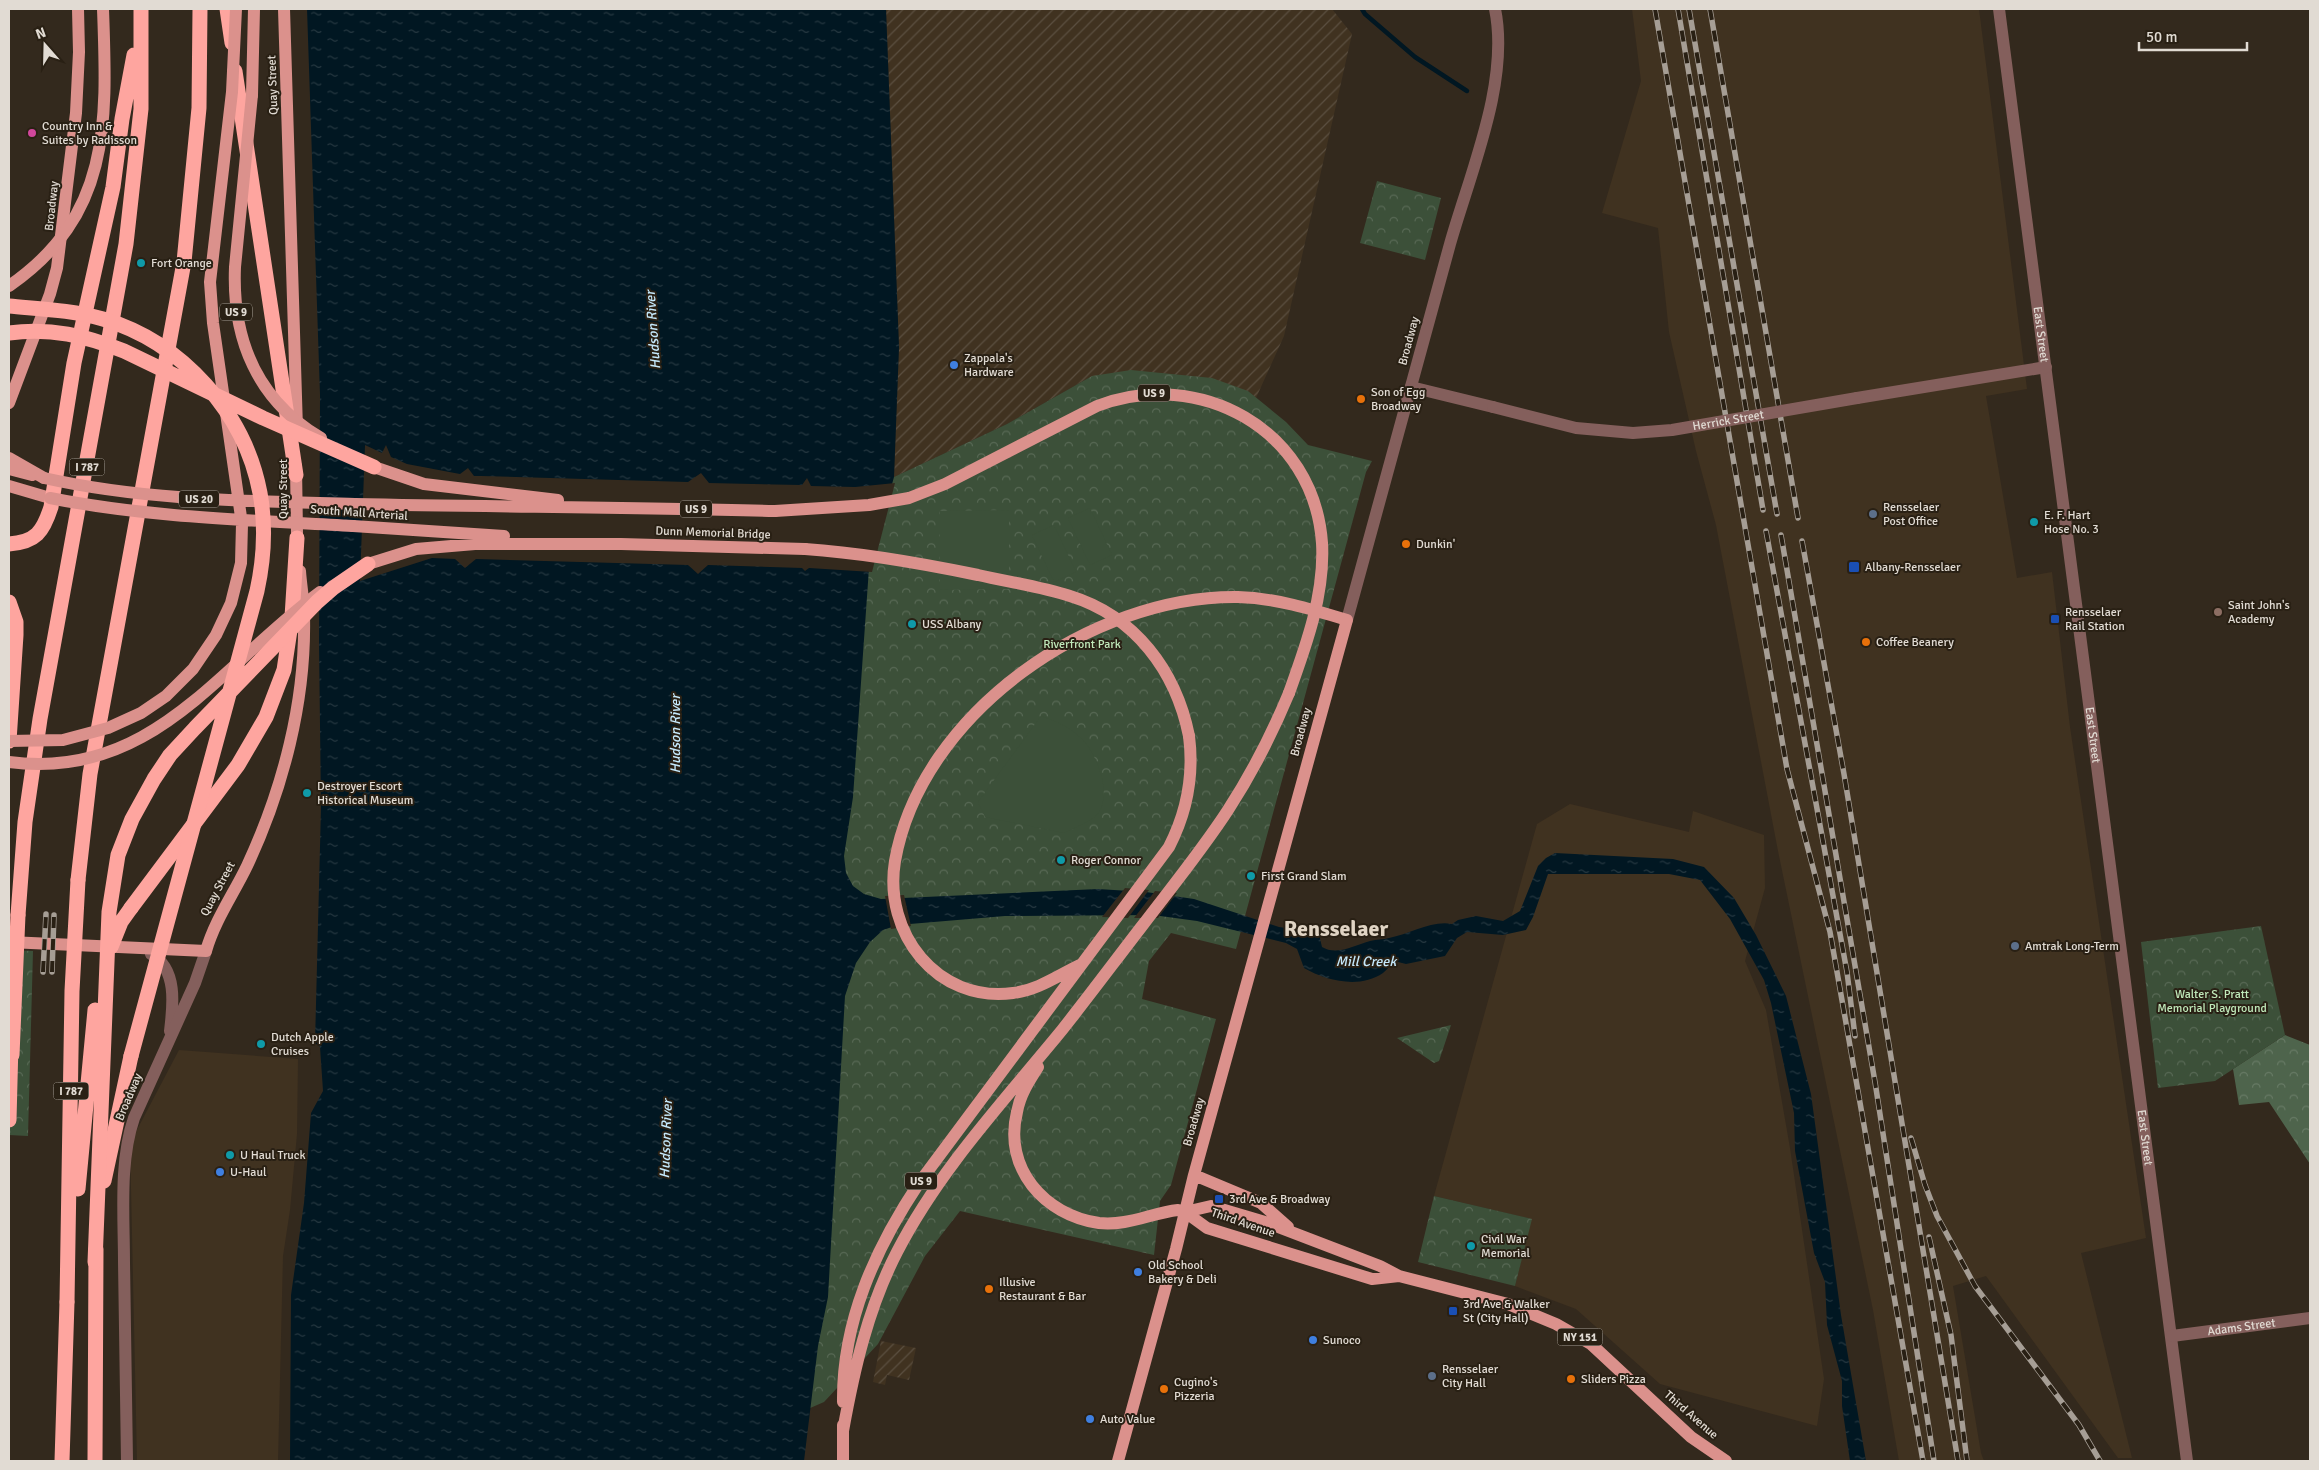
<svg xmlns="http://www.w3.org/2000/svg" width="2319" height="1470" viewBox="0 0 2319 1470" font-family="Signika,sans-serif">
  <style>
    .built { fill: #403220 }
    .industrial { fill: url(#industrial-furrows) }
    .forest { fill: url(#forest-crowns) }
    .park { fill: url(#park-crowns) }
    .pitch { fill: #3c5039 }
    .water { fill: url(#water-ripples) }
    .pier { fill: #33291d }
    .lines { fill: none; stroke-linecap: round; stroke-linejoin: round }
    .stream { stroke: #011722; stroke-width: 4.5 }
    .minor { stroke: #845f5c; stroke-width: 12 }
    .major { stroke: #db918c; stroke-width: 12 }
    .highway { stroke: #fea59f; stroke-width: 15 }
    .rail-casing { stroke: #a69e95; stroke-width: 5.5 }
    .rail { stroke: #292014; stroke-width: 4; stroke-dasharray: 11; stroke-linecap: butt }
    .minor-bridge { stroke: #845f5c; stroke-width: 12 }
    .major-bridge { stroke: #db918c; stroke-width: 12 }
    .highway-bridge { stroke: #fea59f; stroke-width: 15 }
    .hotel-dot { fill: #d1479c; stroke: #292014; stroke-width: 2 }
    .culture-dot { fill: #0f9aa8; stroke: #292014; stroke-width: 2 }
    .shop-dot { fill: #3f7fe0; stroke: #292014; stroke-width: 2 }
    .food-dot { fill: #e8710a; stroke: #292014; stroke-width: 2 }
    .service-dot { fill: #5c6f8a; stroke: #292014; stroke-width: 2 }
    .transit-dot { fill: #1a4fb4; stroke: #292014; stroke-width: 2 }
    .education-dot { fill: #8d6e63; stroke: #292014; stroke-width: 2 }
    .labels { text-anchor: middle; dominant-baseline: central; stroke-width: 4; stroke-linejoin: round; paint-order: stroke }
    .shield { fill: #292014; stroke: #aaa39a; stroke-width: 1 }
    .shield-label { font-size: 11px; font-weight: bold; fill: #e1dbd3 }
    .street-label { font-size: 12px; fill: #e1dbd3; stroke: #292014 }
    .poi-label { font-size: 12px; fill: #e1dbd3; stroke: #292014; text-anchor: start }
    .park-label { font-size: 12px; fill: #c0e9ba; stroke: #292014 }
    .water-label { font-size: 14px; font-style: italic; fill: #c5e9fc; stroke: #292014 }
    .town-label { font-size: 22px; font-weight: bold; fill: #e0d4c4; stroke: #292014 }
  </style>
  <defs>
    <pattern id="industrial-furrows" width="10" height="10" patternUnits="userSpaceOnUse" patternTransform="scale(1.25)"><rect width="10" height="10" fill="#403220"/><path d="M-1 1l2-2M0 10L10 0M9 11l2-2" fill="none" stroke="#5b4f40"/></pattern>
    <pattern id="forest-crowns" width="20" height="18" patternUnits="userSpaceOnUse" patternTransform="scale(1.25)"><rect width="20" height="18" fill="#4e644c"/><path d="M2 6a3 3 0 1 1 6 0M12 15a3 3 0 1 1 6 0" fill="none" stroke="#677a65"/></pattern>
    <pattern id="park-crowns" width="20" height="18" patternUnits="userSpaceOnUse" patternTransform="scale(1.25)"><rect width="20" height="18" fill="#3c5039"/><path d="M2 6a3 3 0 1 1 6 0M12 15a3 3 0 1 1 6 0" fill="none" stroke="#586955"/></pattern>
    <pattern id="water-ripples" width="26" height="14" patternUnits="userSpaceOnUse" patternTransform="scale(1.25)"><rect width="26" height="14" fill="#011722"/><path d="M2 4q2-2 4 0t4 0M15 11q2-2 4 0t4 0" fill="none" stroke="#263841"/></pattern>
  </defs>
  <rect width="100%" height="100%" fill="#33291d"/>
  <path class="built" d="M 1632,9 L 1979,9 L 2027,389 L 1986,396 L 2017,578 L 2052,572 L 2070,727 L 2146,1238 L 2081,1253 L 2132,1458 L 2118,1458 L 1986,1276 L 1953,1286 L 1981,1453 L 1984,1461 L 1899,1461 L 1873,1310 L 1778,851 L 1716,525 L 1696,451 L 1669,332 L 1658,228 L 1602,213 L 1641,81 Z
    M 1570,804 L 1689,832 L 1693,811 L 1764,835 L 1765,888 L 1745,961 L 1766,1010 L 1790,1148 L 1824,1379 L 1817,1426 L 1660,1384 L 1576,1309 L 1515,1286 L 1531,1219 L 1434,1196 L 1537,824 Z
    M 179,1050 L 298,1059 L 297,1134 L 290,1210 L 283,1256 L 278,1461 L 137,1461 L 130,1143 Z"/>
  <path class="industrial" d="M 886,9 L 1332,9 L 1352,34 L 1284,336 L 1256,398 L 1248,391 L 1092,376 L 1007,424 L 894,477 L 899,347 Z
    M 881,1341 L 916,1348 L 909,1380 L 887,1375 L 885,1385 L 873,1382 Z"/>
  <path class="forest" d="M 2285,1035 L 2310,1045 L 2310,1164 L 2269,1102 L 2239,1105 L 2233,1069 Z"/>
  <path class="park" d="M 1377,181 L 1441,198 L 1425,260 L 1360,243 Z
    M 1131,370 L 1212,378 L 1248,391 L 1286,422 L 1308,445 L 1372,461 L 1366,472 L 1236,949 L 1171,933 L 1149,961 L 1142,999 L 1216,1019 L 1171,1185 L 1160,1201 L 1154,1255 L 960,1211 L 925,1256 L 878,1344 L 824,1402 L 771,1425 L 837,868 L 874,476 L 894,477 L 1007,424 L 1092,376 Z
    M 2261,926 L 2285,1035 L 2215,1081 L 2158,1088 L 2141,942 Z
    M 9,950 L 33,951 L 28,1136 L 9,1135 Z
    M 1451,1025 L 1439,1061 L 1434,1063 L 1397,1038 Z
    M 1434,1196 L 1532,1219 L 1515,1286 L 1418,1262 Z"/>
  <path class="pitch" d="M 1090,508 L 1112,555 L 1090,565 L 1068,518 Z
    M 1009,510 L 1009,589 L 940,590 L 940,511 Z
    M 1054,525 L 1076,572 L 1054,582 L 1032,535 Z
    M 1041,716 C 1055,721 1070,727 1081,738 C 1096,752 1112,792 1099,812 C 1093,821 1074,828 1064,833 L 985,817 L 978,802 Z"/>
  <path class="water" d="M 307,9 L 886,9 L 899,347 L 894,477 L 869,568 L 853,797 L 844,856 L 846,873 L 853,886 L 864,894 L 881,899 L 1098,889 L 1146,892 L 1194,899 L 1279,927 L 1293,929 L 1313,925 L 1318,930 L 1322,947 C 1337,956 1355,945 1370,941 C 1377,939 1383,940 1389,938 C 1410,934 1432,920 1452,924 L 1458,920 L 1476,916 L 1503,921 L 1520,911 L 1538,866 L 1546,858 L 1555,853 L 1673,859 L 1704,867 L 1734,898 L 1756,935 L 1786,996 L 1811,1094 L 1841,1315 L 1866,1461 L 1850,1461 L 1842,1406 L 1842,1381 L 1827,1325 L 1825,1282 L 1814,1253 L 1795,1151 L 1794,1113 L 1771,1003 L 1764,980 L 1730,919 L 1700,880 L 1669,874 L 1548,874 L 1533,917 L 1526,930 L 1503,935 L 1467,932 L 1457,938 L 1445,956 L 1406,964 L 1394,961 C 1390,965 1388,969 1383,973 C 1360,989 1326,981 1304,968 L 1297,949 L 1286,943 L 1197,921 L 1153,915 L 1005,916 L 898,925 L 883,930 L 870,942 L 856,963 L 845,996 L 828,1297 L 818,1346 L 804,1461 L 290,1461 L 291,1295 L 304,1203 L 311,1113 L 323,1091 L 320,1047 L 315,1043 L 321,807 L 319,644 L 320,395 Z"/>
  <path class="pier" d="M 365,445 L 382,453 L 386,445 L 391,457 L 407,464 L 460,474 L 468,468 L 474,476 L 481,476 L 688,482 L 701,473 L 709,483 L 802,485 L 807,478 L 811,486 L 855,487 L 895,483 L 872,572 L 809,568 L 805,571 L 802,568 L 708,565 L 698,574 L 688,565 L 476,559 L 465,568 L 455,559 L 432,558 L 360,581 Z
    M 1125,888 L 1149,890 L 1128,918 L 1102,917 Z
    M 1155,891 L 1177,893 L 1158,918 L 1134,918 Z
    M 904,895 L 911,926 L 891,929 L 885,896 Z"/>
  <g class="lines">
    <path class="stream" d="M 1362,9 L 1365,14 L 1415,57 L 1467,91"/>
    <g class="minor">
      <path id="s1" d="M 1999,9 L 2187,1461"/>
      <path d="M 1411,387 L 1493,407"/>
      <path d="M 1857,398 L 2046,367"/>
      <path d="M 1347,620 C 1381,495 1416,369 1450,244 C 1470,173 1510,82 1495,9"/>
      <path d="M 151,954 C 178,969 173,1006 170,1031"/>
      <path id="s2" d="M 2172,1336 L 2310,1318"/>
      <path d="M 127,1461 C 126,1395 125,1329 124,1262 C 124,1217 119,1161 134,1118 L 195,983 L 206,951"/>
    </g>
    <path class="major" d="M 284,9 L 297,429
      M 252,95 L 254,9
      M 9,403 L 50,294 L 57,268 L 76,113 L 79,52 L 78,9
      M 9,458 L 44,478
      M 296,466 L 297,533
      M 374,467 L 424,484 L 558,500
      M 9,469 L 32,475
      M 9,486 L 50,498
      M 355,504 C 495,507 635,507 775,511
      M 353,526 L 504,536
      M 368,564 L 416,549 L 475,544 L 621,544 L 805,549
      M 9,942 L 206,951 C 215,920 233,895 247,866 C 283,789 306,701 304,616 C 304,601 301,586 300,571
      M 1080,965 C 1057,976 1038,990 1013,993 C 937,1003 883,933 895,861 C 921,713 1092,595 1238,597 C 1275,598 1311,609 1347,620 L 1194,1175 L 1176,1249 L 1118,1461
      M 1038,1067 C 1029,1081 1020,1095 1017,1112 C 1003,1168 1044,1215 1099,1223 C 1128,1226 1151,1213 1178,1210 L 1185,1212 L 1207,1228 L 1372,1279 L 1399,1276
      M 1194,1175 L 1261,1203 L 1288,1227
      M 1185,1212 L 1211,1206 L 1265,1222 L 1380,1266 L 1399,1276 L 1508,1304 L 1556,1324 L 1591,1344 L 1691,1437 L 1726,1461
      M 843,1402 C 842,1322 875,1249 919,1183 L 1169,847 C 1187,812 1194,775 1189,736
      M 843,1425 L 843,1461
      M 843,1431 C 854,1370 868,1308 897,1252 C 939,1170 1004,1101 1062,1030 C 1089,996 1115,961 1142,926 C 1171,888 1202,850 1228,810 C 1252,773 1272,734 1289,693"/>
    <path class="highway" d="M 227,9 L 232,43
      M 235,71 L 296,475
      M 9,544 C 36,542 43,532 51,507 L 74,363 L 113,187 L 122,119 L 134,55
      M 9,602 L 16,622 L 16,635 L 9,741
      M 78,880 L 90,774 L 184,262 L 199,108 L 200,9
      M 131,908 L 238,765 L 266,717 L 284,670 L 292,617 L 297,538
      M 18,915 L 25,822 L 40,719 L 126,244 L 141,109 L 141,9
      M 9,1120 L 11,1043
      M 104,1181 L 131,1056
      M 62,1461 L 67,1302
      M 95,1461 L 96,1249"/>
    <g class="rail-casing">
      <path id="rail" d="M 1655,9 L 1787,769 L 1830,932 L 1923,1461
        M 1678,9 L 1763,510
        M 1689,9 L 1777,514
        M 1710,9 L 1798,518
        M 1766,531 L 1847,972 L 1855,1036
        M 1781,535 L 1875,1082 L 1934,1461
        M 1802,541 L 1844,774 L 1958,1461
        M 43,972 L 46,914
        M 52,972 L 54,915
        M 1911,1138 L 1925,1185 L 1937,1216 L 1975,1286 L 2079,1425 L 2100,1461
        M 1929,1237 L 1951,1335 L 1967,1461"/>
    </g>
    <use href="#rail" class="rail"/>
    <path class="minor-bridge" id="s3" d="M 1493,407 L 1576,428 L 1633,433 L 1672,430 L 1857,398"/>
    <path class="major-bridge" d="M 252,95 L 235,267 C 232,339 257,400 321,438
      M 9,286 C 112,215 107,121 103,9
      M 44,478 C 147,501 251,501 355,504
      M 50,498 C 150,518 251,520 353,526
      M 775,511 L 869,505 L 909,498 L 945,484 L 1097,406 C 1199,367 1314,429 1322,543 C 1325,594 1306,646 1289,693
      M 805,549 C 864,553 920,563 978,575 C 1008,582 1040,586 1070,596 C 1135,616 1176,671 1189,736
      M 9,741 L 63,740 L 108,728 L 141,713 L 166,696 L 193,669 L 216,635 L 231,603 L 241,563 L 242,524 L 213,323 L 210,282 L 232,92 L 236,9
      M 9,762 C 152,781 219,666 320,592"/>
    <path class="highway-bridge" d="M 9,306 C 40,309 72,310 103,319 C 182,342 245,413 260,493 C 266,526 264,559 257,591 L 131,1056
      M 9,333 C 50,327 86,336 124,351 L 263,418 L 374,467
      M 111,947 L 121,922 L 131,908
      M 12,1055 L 18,915
      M 78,1189 L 95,1010
      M 95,1262 L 109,912 L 118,855 L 132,819 L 154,779 L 170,755 L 195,728 L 317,602 L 333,588 L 368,564
      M 67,1302 L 72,991 L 78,880"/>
  </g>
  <circle class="hotel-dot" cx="32" cy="133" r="5"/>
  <g class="culture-dot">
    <circle cx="141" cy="263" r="5"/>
    <circle cx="2034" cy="522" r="5"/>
    <circle cx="912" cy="624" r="5"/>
    <circle cx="307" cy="793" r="5"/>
    <circle cx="1061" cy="860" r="5"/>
    <circle cx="1251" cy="876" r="5"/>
    <circle cx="261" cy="1044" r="5"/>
    <circle cx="230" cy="1155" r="5"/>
    <circle cx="1471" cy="1246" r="5"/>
  </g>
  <g class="shop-dot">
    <circle cx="954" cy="365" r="5"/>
    <circle cx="220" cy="1172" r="5"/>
    <circle cx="1138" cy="1272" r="5"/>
    <circle cx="1313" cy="1340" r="5"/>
    <circle cx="1090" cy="1419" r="5"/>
  </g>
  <g class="food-dot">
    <circle cx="1361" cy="399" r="5"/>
    <circle cx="1406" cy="544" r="5"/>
    <circle cx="1866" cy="642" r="5"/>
    <circle cx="989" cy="1289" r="5"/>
    <circle cx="1571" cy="1379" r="5"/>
    <circle cx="1164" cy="1389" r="5"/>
  </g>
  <g class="service-dot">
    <circle cx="1873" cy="514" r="5"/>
    <circle cx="2015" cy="946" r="5"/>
    <circle cx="1432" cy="1376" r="5"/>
  </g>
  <g class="transit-dot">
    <rect x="1848" y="561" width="12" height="12" rx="2.5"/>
    <rect x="2050" y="614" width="10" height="10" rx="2.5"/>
    <rect x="1214" y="1194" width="10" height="10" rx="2.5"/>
    <rect x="1448" y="1306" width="10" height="10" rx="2.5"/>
  </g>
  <circle class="education-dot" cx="2218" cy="612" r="5"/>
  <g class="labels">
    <g class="shield">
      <rect x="220" y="303.5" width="32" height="17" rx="4"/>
      <rect x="1138" y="384.5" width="32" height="17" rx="4"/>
      <rect x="69.5" y="458.5" width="35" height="17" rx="4"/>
      <rect x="179" y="490.5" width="40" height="17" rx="4"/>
      <rect x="680" y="500.5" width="32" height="17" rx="4"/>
      <rect x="53.5" y="1082.5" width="35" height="17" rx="4"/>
      <rect x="905" y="1172.5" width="32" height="17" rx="4"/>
      <rect x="1557.5" y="1328.5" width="45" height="17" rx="4"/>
    </g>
    <g class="shield-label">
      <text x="236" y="312">US 9</text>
      <text x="1154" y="393">US 9</text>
      <text x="87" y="467">I 787</text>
      <text x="199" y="499">US 20</text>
      <text x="696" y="509">US 9</text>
      <text x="71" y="1091">I 787</text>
      <text x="921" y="1181">US 9</text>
      <text x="1580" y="1337">NY 151</text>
    </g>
    <g class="street-label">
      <text transform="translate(273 85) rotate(-92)">Quay Street</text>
      <text transform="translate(52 206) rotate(-84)">Broadway</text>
      <text stroke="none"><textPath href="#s1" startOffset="328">East Street</textPath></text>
      <text transform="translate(1409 341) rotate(-75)">Broadway</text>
      <text stroke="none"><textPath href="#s3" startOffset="239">Herrick Street</textPath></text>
      <text transform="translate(283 489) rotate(-90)">Quay Street</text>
      <text transform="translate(359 513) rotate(4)">South Mall Arterial</text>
      <text transform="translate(713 533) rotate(2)">Dunn Memorial Bridge</text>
      <text transform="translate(1301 732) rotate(-75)">Broadway</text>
      <text stroke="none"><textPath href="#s1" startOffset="732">East Street</textPath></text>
      <text transform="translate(218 889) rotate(-62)">Quay Street</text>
      <text transform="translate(129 1097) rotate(-67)">Broadway</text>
      <text transform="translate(1194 1122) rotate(-74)">Broadway</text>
      <text stroke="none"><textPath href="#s1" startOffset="1138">East Street</textPath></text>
      <text transform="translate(1243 1223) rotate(19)">Third Avenue</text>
      <text stroke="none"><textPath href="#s2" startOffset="70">Adams Street</textPath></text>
      <text transform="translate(1691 1415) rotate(41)">Third Avenue</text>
    </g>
    <g class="poi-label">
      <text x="42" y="126">Country Inn &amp;<tspan x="42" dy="14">Suites by Radisson</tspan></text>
      <text x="151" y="263">Fort Orange</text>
      <text x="964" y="358">Zappala's<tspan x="964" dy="14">Hardware</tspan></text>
      <text x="1371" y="392">Son of Egg<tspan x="1371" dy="14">Broadway</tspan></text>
      <text x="1883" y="507">Rensselaer<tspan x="1883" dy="14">Post Office</tspan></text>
      <text x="2044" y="515">E. F. Hart<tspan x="2044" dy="14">Hose No. 3</tspan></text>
      <text x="1416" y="544">Dunkin'</text>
      <text x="1865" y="567">Albany-Rensselaer</text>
      <text x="2228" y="605">Saint John's<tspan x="2228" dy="14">Academy</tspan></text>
      <text x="2065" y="612">Rensselaer<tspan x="2065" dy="14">Rail Station</tspan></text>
      <text x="922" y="624">USS Albany</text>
      <text x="1876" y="642">Coffee Beanery</text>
      <text x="317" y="786">Destroyer Escort<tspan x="317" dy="14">Historical Museum</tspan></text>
      <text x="1071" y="860">Roger Connor</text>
      <text x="1261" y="876">First Grand Slam</text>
      <text x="2025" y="946">Amtrak Long-Term</text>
      <text x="271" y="1037">Dutch Apple<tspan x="271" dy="14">Cruises</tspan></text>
      <text x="240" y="1155">U Haul Truck</text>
      <text x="230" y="1172">U-Haul</text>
      <text x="1229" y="1199">3rd Ave &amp; Broadway</text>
      <text x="1481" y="1239">Civil War<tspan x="1481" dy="14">Memorial</tspan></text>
      <text x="1148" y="1265">Old School<tspan x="1148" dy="14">Bakery &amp; Deli</tspan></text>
      <text x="999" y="1282">Illusive<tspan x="999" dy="14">Restaurant &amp; Bar</tspan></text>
      <text x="1463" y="1304">3rd Ave &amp; Walker<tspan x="1463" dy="14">St (City Hall)</tspan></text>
      <text x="1323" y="1340">Sunoco</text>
      <text x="1442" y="1369">Rensselaer<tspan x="1442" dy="14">City Hall</tspan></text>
      <text x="1581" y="1379">Sliders Pizza</text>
      <text x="1174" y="1382">Cugino's<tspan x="1174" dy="14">Pizzeria</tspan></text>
      <text x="1100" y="1419">Auto Value</text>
    </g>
    <g class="park-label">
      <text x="1082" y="644">Riverfront Park</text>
      <text x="2212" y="994">Walter S. Pratt<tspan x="2212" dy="14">Memorial Playground</tspan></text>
    </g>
    <g class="water-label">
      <text transform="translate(653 330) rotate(-94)">Hudson River</text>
      <text transform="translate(675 734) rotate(-90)">Hudson River</text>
      <text x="1366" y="961">Mill Creek</text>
      <text transform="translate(666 1139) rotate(-88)">Hudson River</text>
    </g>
    <g class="town-label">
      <text x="1336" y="928">Rensselaer</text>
    </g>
  </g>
  <rect width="2319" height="1470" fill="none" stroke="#e1dbd3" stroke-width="20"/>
  <g transform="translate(45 45) rotate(340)" stroke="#292014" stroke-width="4" paint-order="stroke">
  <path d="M0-4L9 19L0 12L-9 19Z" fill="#e1dbd3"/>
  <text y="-8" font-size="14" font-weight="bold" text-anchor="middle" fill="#e1dbd3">N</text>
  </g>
  <path d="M2139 42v8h108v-8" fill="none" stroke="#e1dbd3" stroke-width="2.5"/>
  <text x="2146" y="42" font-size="15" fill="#e1dbd3" stroke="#292014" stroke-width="4" paint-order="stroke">50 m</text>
</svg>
